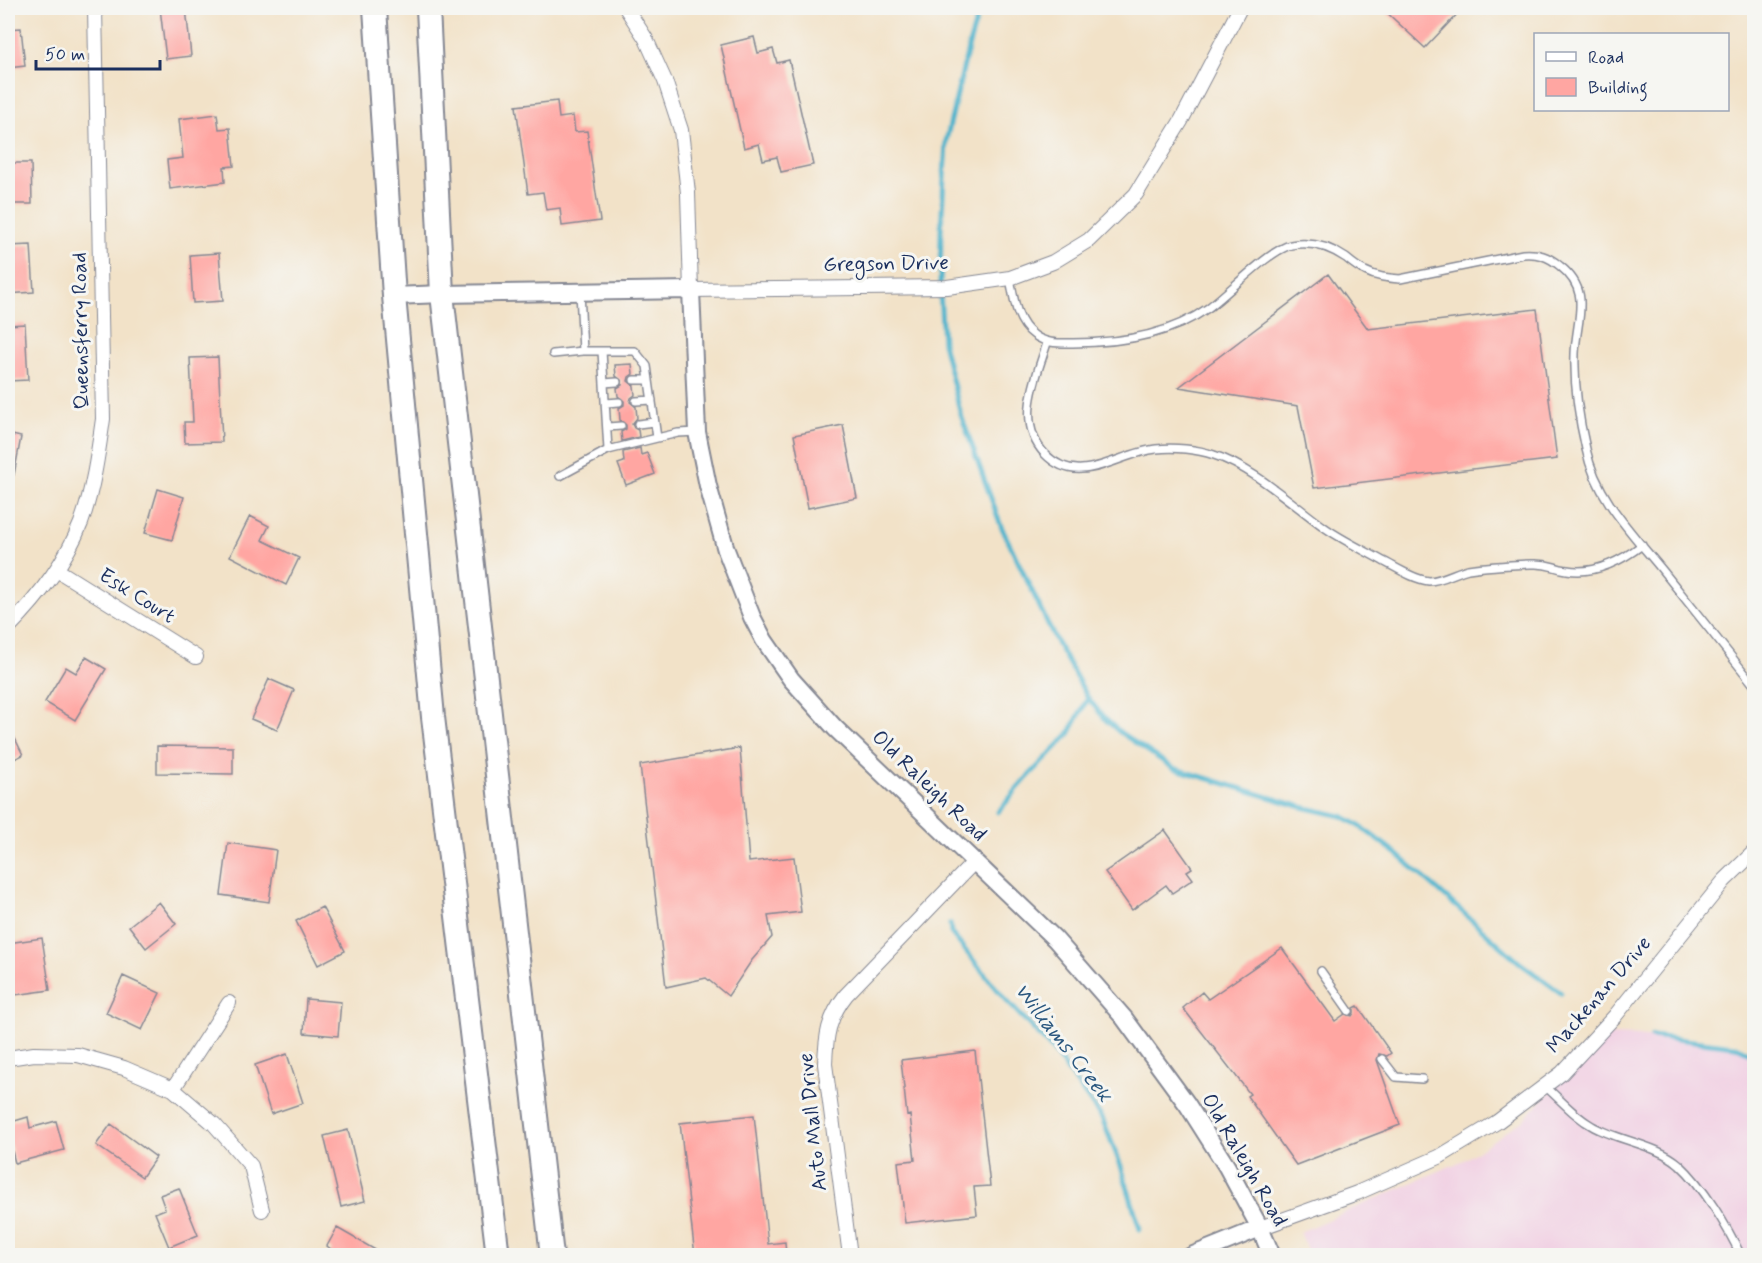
<svg xmlns="http://www.w3.org/2000/svg" width="1762" height="1263" viewBox="0 0 1762 1263" font-family="Mynerve,sans-serif">
  <style>
    .built { fill: #f1d0e3 }
    .lines { fill: none; stroke-linecap: round; stroke-linejoin: round }
    .stream { stroke: #4db3cc; stroke-width: 5 }
    .building { fill: #ffa6a2 }
    .service-casing { stroke: #868893; stroke-width: 10 }
    .minor-casing { stroke: #868893; stroke-width: 16 }
    .tertiary-casing { stroke: #868893; stroke-width: 20 }
    .trunk-casing { stroke: #868893; stroke-width: 26 }
    .service { stroke: #fff; stroke-width: 7 }
    .minor { stroke: #fff; stroke-width: 14 }
    .tertiary { stroke: #fff; stroke-width: 16 }
    .trunk { stroke: #fff; stroke-width: 22 }
    .labels { text-anchor: middle; dominant-baseline: central; stroke-width: 6; stroke-linejoin: round; paint-order: stroke }
    .street-label { font-size: 21px; fill: #1b2f5e; stroke: #f6f6f2 }
    .water-label { font-size: 22px; font-style: italic; fill: #2a577f; stroke: #f6f6f2 }
  </style>
  <rect width="100%" height="100%" fill="#f6f6f2"/>
  <filter id="ink" filterUnits="userSpaceOnUse"><feTurbulence type="fractalNoise" baseFrequency=".0167" numOctaves="2"/><feDisplacementMap in="SourceGraphic" scale="12" xChannelSelector="R" yChannelSelector="G"/><feConvolveMatrix kernelMatrix="1 2 1 2 8 2 1 2 1" color-interpolation-filters="sRGB"/></filter>
  <filter id="wash" filterUnits="userSpaceOnUse"><feTurbulence type="fractalNoise" baseFrequency=".008" numOctaves="4" result="noise"/><feDisplacementMap in="SourceGraphic" scale="24" xChannelSelector="R" yChannelSelector="G"/><feGaussianBlur stdDeviation="1.35" result="paint"/><feColorMatrix in="noise" values="0 0 0 0 0 0 0 0 0 0 0 0 0 0 0 0 0 1.4 0 .05"/><feComposite in="paint" operator="in"/></filter>
  <g filter="url(#wash)">
    <rect width="100%" height="100%" fill="#f2e2c8"/>
    <path class="built" d="M 1606,1035 L 1652,1036 L 1735,1046 L 1754,1056 L 1754,1255 L 1309,1255 L 1300,1232 L 1464,1160 L 1523,1120 Z"/>
    <g class="lines">
      <path class="stream" d="M 980,8 L 968,48 L 946,141 L 941,231 L 940,291 L 943,343 L 961,415 L 1001,526 L 1057,643 L 1088,698 L 1105,719 L 1121,733 L 1173,768 L 1302,807 L 1342,816 L 1358,825 L 1396,853 L 1520,963 L 1561,993
        M 998,812 L 1024,781 L 1069,734 L 1088,698
        M 950,924 L 951,933 L 1006,1000 L 1052,1049 L 1102,1118 L 1121,1166 L 1140,1229
        M 1652,1036 L 1735,1046 L 1754,1055"/>
    </g>
    <g id="blocks">
      <path class="building" d="M 160,8 L 186,8 L 191,56 L 166,59 Z
        M 1382,8 L 1463,8 L 1425,48 Z
        M 21,28 L 25,66 L 8,68 L 8,29 Z
        M 754,37 L 758,53 L 773,49 L 777,63 L 789,60 L 813,165 L 781,172 L 777,157 L 763,160 L 759,144 L 744,148 L 721,45 Z
        M 557,101 L 559,118 L 573,116 L 575,132 L 587,131 L 600,221 L 562,226 L 560,208 L 546,210 L 543,192 L 528,194 L 516,106 Z
        M 217,114 L 219,129 L 230,128 L 234,166 L 224,167 L 225,182 L 170,189 L 167,160 L 183,158 L 179,119 Z
        M 8,163 L 31,163 L 32,204 L 8,204 Z
        M 31,245 L 34,292 L 8,294 L 8,246 Z
        M 219,253 L 223,301 L 193,303 L 190,255 Z
        M 1328,274 L 1368,329 L 1537,309 L 1557,459 L 1314,488 L 1298,406 L 1179,387 Z
        M 25,324 L 28,380 L 8,381 L 8,325 Z
        M 218,357 L 222,442 L 185,443 L 184,422 L 193,422 L 190,358 Z
        M 632,364 L 633,374 L 629,377 L 628,381 L 634,386 L 635,395 L 631,398 L 630,402 L 636,407 L 637,418 L 632,424 L 634,428 L 638,430 L 639,437 L 622,441 L 621,432 L 626,429 L 626,425 L 620,420 L 619,408 L 624,405 L 624,401 L 618,396 L 617,388 L 622,385 L 622,381 L 616,376 L 615,365 Z
        M 843,425 L 857,498 L 808,508 L 794,435 Z
        M 8,434 L 21,437 L 14,475 L 8,474 Z
        M 640,448 L 641,455 L 647,453 L 655,474 L 626,485 L 618,464 L 624,462 L 623,452 Z
        M 158,489 L 184,497 L 172,540 L 145,533 Z
        M 250,516 L 269,526 L 262,540 L 299,558 L 286,585 L 230,556 Z
        M 86,657 L 106,669 L 75,720 L 45,702 L 66,667 L 76,673 Z
        M 269,679 L 294,690 L 277,730 L 251,719 Z
        M 8,724 L 23,755 L 8,762 Z
        M 157,746 L 233,747 L 233,774 L 157,773 Z
        M 740,748 L 749,862 L 794,857 L 801,912 L 768,916 L 772,937 L 752,960 L 728,996 L 706,978 L 666,987 L 640,765 Z
        M 1165,830 L 1192,868 L 1187,871 L 1193,879 L 1172,893 L 1166,885 L 1132,910 L 1105,872 Z
        M 228,843 L 276,850 L 269,902 L 221,895 Z
        M 159,902 L 176,924 L 146,948 L 129,926 Z
        M 322,907 L 345,951 L 318,965 L 296,921 Z
        M 42,938 L 50,990 L 8,996 L 8,943 Z
        M 1282,948 L 1335,1021 L 1345,1014 L 1352,1016 L 1354,1013 L 1354,1008 L 1358,1006 L 1391,1053 L 1387,1056 L 1379,1054 L 1377,1060 L 1400,1125 L 1296,1165 L 1247,1096 L 1250,1094 L 1183,1008 L 1202,992 L 1208,999 Z
        M 123,976 L 160,993 L 142,1030 L 106,1013 Z
        M 306,999 L 341,1002 L 338,1036 L 304,1033 Z
        M 975,1051 L 990,1186 L 974,1187 L 977,1215 L 905,1223 L 898,1162 L 915,1160 L 910,1115 L 907,1116 L 901,1060 Z
        M 287,1054 L 303,1103 L 271,1114 L 255,1065 Z
        M 754,1115 L 768,1244 L 785,1242 L 786,1256 L 695,1256 L 680,1123 Z
        M 28,1117 L 30,1128 L 56,1121 L 64,1150 L 15,1163 L 8,1135 L 8,1123 Z
        M 111,1124 L 156,1157 L 142,1177 L 96,1145 Z
        M 348,1130 L 365,1201 L 341,1207 L 324,1136 Z
        M 179,1188 L 198,1235 L 169,1247 L 155,1213 L 165,1209 L 160,1195 Z
        M 337,1228 L 386,1256 L 329,1256 L 332,1250 L 327,1246 Z"/>
    </g>
  </g>
  <g filter="url(#ink)">
    <use href="#blocks" fill-opacity="0" stroke="#868893" stroke-width="1.5"/>
    <g class="lines">
      <g class="service-casing">
        <path id="service" d="M 1010,278 C 1014,299 1016,322 1034,335 C 1046,344 1059,343 1073,343 C 1119,343 1170,335 1208,308 C 1229,293 1269,250 1291,245 C 1311,241 1330,247 1346,258 C 1352,263 1358,268 1365,271 C 1376,277 1388,278 1400,279 L 1523,254 C 1538,253 1548,256 1560,266 C 1593,292 1576,318 1575,354 C 1574,385 1579,419 1586,449 C 1596,498 1633,534 1663,571 C 1693,609 1724,647 1754,685
          M 580,292 L 583,351 L 635,351 L 647,366 L 657,438 L 678,433 L 697,432
          M 1047,343 C 1036,378 1015,423 1045,454 C 1079,489 1118,453 1156,449 C 1174,447 1197,449 1214,455 C 1252,467 1292,504 1324,527 C 1342,540 1364,550 1383,561 C 1397,568 1413,579 1429,581 C 1441,581 1456,572 1468,569 C 1489,566 1511,565 1532,564 C 1550,563 1552,568 1567,570 C 1595,575 1621,561 1642,545
          M 602,351 L 608,450 L 657,438
          M 553,354 L 583,351
          M 634,380 L 649,380
          M 604,383 L 617,382
          M 636,401 L 652,400
          M 606,403 L 619,402
          M 638,424 L 654,422
          M 608,427 L 621,426
          M 560,476 L 608,450
          M 1321,971 L 1349,1011
          M 1382,1059 L 1396,1077 L 1422,1079
          M 1545,1086 C 1561,1100 1575,1117 1594,1127 C 1620,1141 1657,1145 1679,1164 C 1703,1186 1727,1226 1741,1256"/>
      </g>
      <g class="minor-casing">
        <path id="minor" d="M 626,8 L 646,39 L 665,81 L 681,130 L 688,193 L 691,290 L 947,287 L 1010,278 L 1053,262 L 1089,240 L 1136,194 L 1181,121 L 1240,8
          M 57,570 L 196,657
          M 8,628 C 38,598 65,563 81,523 C 93,490 98,454 103,419 L 95,8
          M 8,1058 L 34,1054 L 78,1055 L 124,1068 L 173,1089 L 214,1124 L 251,1166 L 262,1210
          M 173,1089 L 229,1003
          M 1260,1228 L 1357,1193 L 1439,1157 L 1497,1122 L 1562,1073 L 1615,1016 L 1724,881 L 1754,852
          M 850,1256 L 825,1064 C 826,1036 828,1018 846,995 L 975,861"/>
      </g>
      <g class="tertiary-casing">
        <path id="tertiary" d="M 394,296 L 442,294 L 691,290 L 697,432 L 708,486 L 726,550 L 752,617 L 764,640 L 791,679 L 835,728 L 1055,939 L 1124,1018 L 1187,1104 L 1227,1167 L 1260,1228 L 1272,1256
          M 1191,1256 L 1260,1228"/>
      </g>
      <g class="trunk-casing">
        <path id="trunk" d="M 375,8 L 394,296 L 433,717 L 498,1256
          M 428,8 L 442,294 L 552,1256"/>
      </g>
      <use href="#service" class="service"/>
      <use href="#minor" class="minor"/>
      <use href="#tertiary" class="tertiary"/>
      <use href="#trunk" class="trunk"/>
    </g>
  </g>
  <g class="labels">
    <g class="street-label">
      <text transform="translate(886 264) rotate(-1)">Gregson Drive</text>
      <text transform="translate(81 331) rotate(-91)">Queensferry Road</text>
      <text transform="translate(137 596) rotate(32)">Esk Court</text>
      <text transform="translate(929 786) rotate(44)">Old Raleigh Road</text>
      <text transform="translate(1599 995) rotate(-49)">Mackenan Drive</text>
      <text transform="translate(813 1122) rotate(-96)">Auto Mall Drive</text>
      <text transform="translate(1244 1160) rotate(60)">Old Raleigh Road</text>
    </g>
    <g class="water-label">
      <text transform="translate(1063 1043) rotate(52)">Williams Creek</text>
    </g>
  </g>
  <rect width="1762" height="1263" fill="none" stroke="#f6f6f2" stroke-width="30"/>
  <rect x="1534" y="33" width="195" height="78" fill="#f6f6f2" stroke="#9ea6b7" stroke-width="1.5"/>
  <rect x="1546" y="52" width="30" height="9" fill="#ffffff" stroke="#9ea6b7" stroke-width="1.5"/>
  <text x="1588" y="63" font-size="18" fill="#1b2f5e">Road</text>
  <rect x="1546" y="78" width="30" height="18" fill="#ffa6a2" stroke="#9ea6b7" stroke-width="1.5"/>
  <text x="1588" y="93" font-size="18" fill="#1b2f5e">Building</text>
  <path d="M36 60v9h124v-9" fill="none" stroke="#1b2f5e" stroke-width="3"/>
  <text x="45" y="60" font-size="18" fill="#1b2f5e" stroke="#f6f6f2" stroke-width="4.5" paint-order="stroke">50 m</text>
</svg>
